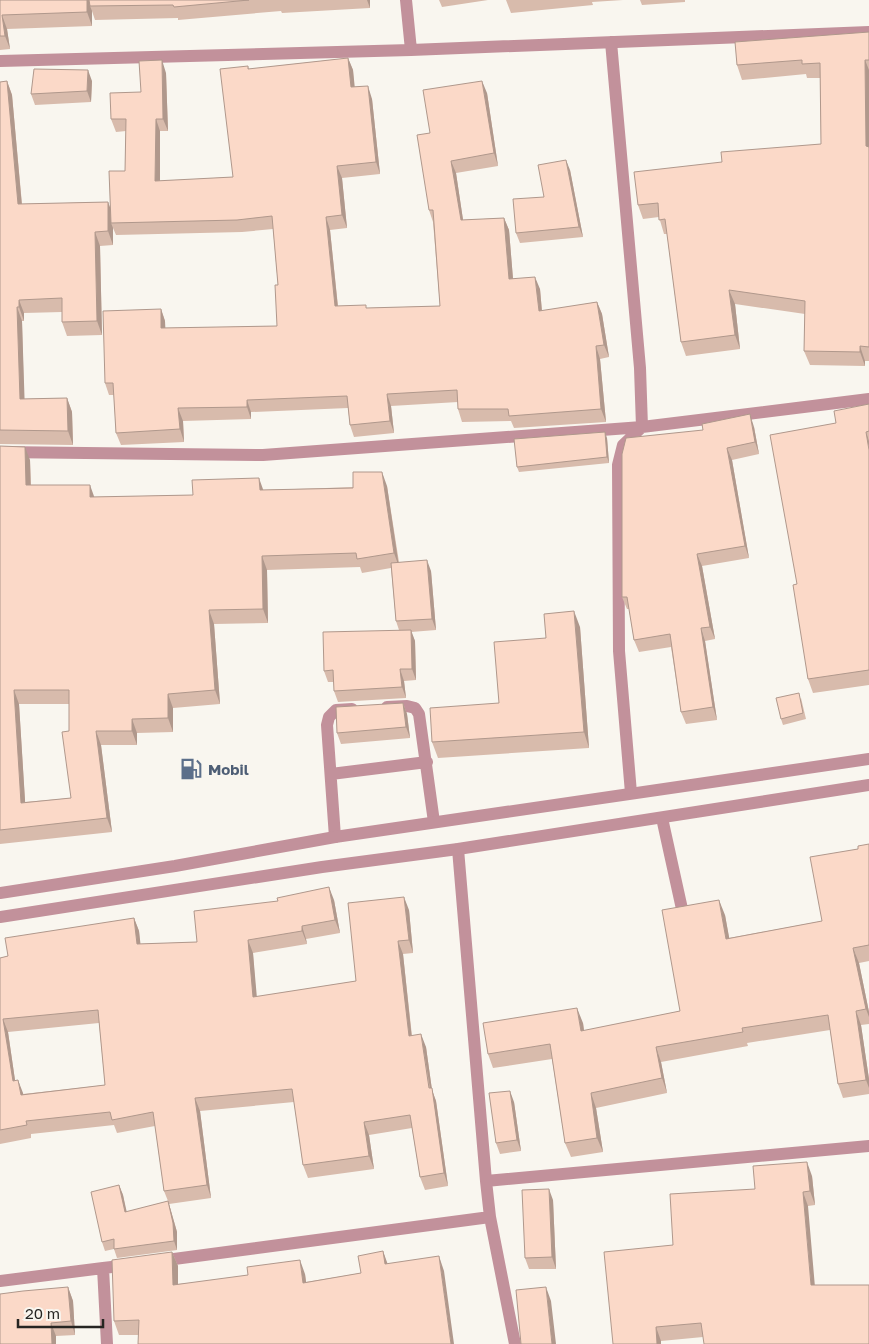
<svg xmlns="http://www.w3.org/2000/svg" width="869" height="1344" viewBox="0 0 869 1344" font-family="'Golos Text',sans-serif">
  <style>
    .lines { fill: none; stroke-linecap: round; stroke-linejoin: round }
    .service { stroke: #c2919b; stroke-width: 12 }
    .minor { stroke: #c2919b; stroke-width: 12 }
    .tertiary { stroke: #c2919b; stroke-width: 12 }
    .wall { fill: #d8bbac; fill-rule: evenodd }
    .shaded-wall { fill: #b0988c }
    .building { fill: #fbd9c8; stroke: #b0988c; fill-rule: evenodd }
    .labels { text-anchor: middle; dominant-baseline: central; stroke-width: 4; stroke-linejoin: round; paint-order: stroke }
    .service-label { font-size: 15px; font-weight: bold; fill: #4e5e75; stroke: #f9f6ef; text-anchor: start }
  </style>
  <rect width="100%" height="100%" fill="#f9f6ef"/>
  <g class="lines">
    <path class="service" d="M 387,707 L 407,706 L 415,708 L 419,714 L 434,822
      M 331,774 L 427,762
      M 662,818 L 682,909
      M 335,837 L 327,725 L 329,717 L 336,710 L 352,709"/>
    <path class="minor" d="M 406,0 L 411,50
      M 611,42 L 640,368 L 642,427 L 623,445 L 618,465 L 619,651 L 631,793
      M 0,61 L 411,50 L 869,32
      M 0,452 L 263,455 L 642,427 L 869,399
      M 458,849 L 486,1181 L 490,1217 L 515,1344
      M 486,1181 L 869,1146
      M 159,1261 L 490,1217
      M 0,1281 L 103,1268
      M 107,1344 L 103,1268 L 129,1265"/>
    <path class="tertiary" d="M 0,893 L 175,866 L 335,837 L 869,759
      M 0,917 L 322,867 L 458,849 L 869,785"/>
  </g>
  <path class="wall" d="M 0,0 L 370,0 L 370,8 L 282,13 L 281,11 L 178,20 L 178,18 L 95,20 L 92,11 L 92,26 L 7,29 L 10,49 L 0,50 Z
    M 439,0 L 488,0 L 442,7 Z
    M 506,0 L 623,0 L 592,2 L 593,5 L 511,13 Z
    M 640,0 L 685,0 L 685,2 L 642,5 Z
    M 869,32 L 869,361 L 865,361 L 865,366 L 810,365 L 804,351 L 805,314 L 735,304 L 740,349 L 686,356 L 681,342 L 667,234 L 664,234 L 659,217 L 643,219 L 638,205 L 722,162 L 821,144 L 820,78 L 807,78 L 806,74 L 742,80 L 737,65 Z
    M 348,58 L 353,70 L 354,87 L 372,99 L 380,174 L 342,178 L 347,228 L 330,230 L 338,306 L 368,308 L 440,306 L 433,222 L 429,210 L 430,133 L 487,93 L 498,166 L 456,173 L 463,220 L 504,218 L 509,230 L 513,279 L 540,289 L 542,311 L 597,302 L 602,314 L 609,357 L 600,359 L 606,422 L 514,428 L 511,421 L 462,422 L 458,409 L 458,402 L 391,406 L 394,433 L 354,437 L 350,425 L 348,408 L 251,412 L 251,419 L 183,421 L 184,442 L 121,445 L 116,433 L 114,395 L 109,395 L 105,383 L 161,309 L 165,321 L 165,328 L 277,326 L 278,285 L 273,229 L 242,232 L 116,235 L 113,228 L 113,245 L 100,246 L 102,335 L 67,336 L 62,322 L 62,312 L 24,313 L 24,321 L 22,321 L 24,399 L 67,398 L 72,412 L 73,445 L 0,444 L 0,82 L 7,81 L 12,95 L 22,204 L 108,202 L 111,210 L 125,171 L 126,131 L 116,132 L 111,119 L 141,92 L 166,73 L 168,131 L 160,131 L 160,181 L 233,177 L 248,66 L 249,69 Z
    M 92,81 L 91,102 L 35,105 L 31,94 Z
    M 570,170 L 583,237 L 520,243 L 516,233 Z
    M 869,404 L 869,685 L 813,693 L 808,679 L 797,584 Z
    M 754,427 L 759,454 L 732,460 L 749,558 L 702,566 L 715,639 L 705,641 L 717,720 L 686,724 L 681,712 L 671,647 L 639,652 L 634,640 L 629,609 L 627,609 L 622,597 L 626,438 Z
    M 607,438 L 609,463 L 519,472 L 517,467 Z
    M 0,446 L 30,460 L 31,485 L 94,497 L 193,495 L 264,490 L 387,486 L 399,562 L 431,571 L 436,630 L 411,632 L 415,641 L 416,680 L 404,681 L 406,698 L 338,702 L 334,691 L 334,682 L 328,682 L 324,671 L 399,630 L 396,621 L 391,568 L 362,573 L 360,567 L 267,570 L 268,623 L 214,624 L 220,704 L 173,708 L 173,732 L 137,733 L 137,745 L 101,745 L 112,832 L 0,844 ZM 19,704 L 69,704 L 71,798 L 25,802 Z
    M 580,627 L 589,748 L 438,758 L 432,742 L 499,703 L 546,638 Z
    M 801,698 L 806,719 L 783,725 L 781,719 Z
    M 403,703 L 407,714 L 410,738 L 341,744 L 337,733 Z
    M 869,844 L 869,961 L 859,963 L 869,1012 L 869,1024 L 861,1025 L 869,1079 L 869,1094 L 843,1098 L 838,1084 L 830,1030 L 747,1043 L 748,1046 L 661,1062 L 667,1093 L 596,1108 L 603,1152 L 571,1157 L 565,1143 L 552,1059 L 493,1068 L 488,1054 L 583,1023 L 584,1031 L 680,1011 L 725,915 L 729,938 L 822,921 L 858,849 Z
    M 334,900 L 340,933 L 306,939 L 307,944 L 253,953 L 256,997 L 356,981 L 409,910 L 413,953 L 403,954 L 412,1036 L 426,1047 L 432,1090 L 436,1101 L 448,1186 L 425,1190 L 420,1177 L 412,1128 L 369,1135 L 374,1169 L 308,1178 L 303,1165 L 294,1102 L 200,1111 L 211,1198 L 169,1204 L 177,1232 L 177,1250 L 117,1258 L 114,1249 L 105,1251 L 102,1242 L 119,1185 L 123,1195 L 126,1212 L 168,1201 L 164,1191 L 155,1126 L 117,1133 L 114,1125 L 31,1134 L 31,1138 L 0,1144 L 0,958 L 8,956 L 134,918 L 139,931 L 140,944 L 197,942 ZM 99,1023 L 105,1085 L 23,1094 L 15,1080 L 8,1032 Z
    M 514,1102 L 521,1151 L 500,1154 L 496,1143 Z
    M 812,1176 L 815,1205 L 808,1206 L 703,1337 L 661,1341 L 661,1344 L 613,1344 L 673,1245 L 755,1189 Z
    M 553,1200 L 556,1269 L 529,1269 L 525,1258 Z
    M 383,1251 L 387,1264 L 444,1271 L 138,1335 L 119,1335 L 114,1321 L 172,1252 L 178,1266 L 178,1284 L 305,1274 L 306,1282 L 361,1273 Z
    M 68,1287 L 73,1301 L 75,1335 L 56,1336 L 56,1344 L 0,1344 Z"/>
  <path class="shaded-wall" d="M 87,0 L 90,0 L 90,6 L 92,11 L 92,26 L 87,12 Z
    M 367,0 L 370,0 L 370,8 Z
    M 2,15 L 7,29 L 10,49 L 5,36 Z
    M 348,58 L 353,70 L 356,99 L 351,87 Z
    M 162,60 L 166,73 L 168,131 L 163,119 Z
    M 865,60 L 869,70 L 869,154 L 866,146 Z
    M 88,70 L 92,81 L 91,102 L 87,91 Z
    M 7,81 L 12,95 L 23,218 L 18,204 Z
    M 482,81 L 487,93 L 498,166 L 494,153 Z
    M 368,86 L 372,99 L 380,174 L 376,162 Z
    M 156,119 L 160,131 L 160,193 L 155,181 Z
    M 566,160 L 570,170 L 583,237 L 579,227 Z
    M 451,161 L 456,173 L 465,233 L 461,220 Z
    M 337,166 L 342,178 L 347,228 L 342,215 Z
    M 108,202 L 113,216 L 111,223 L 113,228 L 113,245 L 108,231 Z
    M 326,217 L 330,230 L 339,318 L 335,306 Z
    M 504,218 L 509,230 L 514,291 L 509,279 Z
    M 95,232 L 100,246 L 102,335 L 97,321 Z
    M 535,277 L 540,289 L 543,324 L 539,311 Z
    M 729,290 L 735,304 L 740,349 L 735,335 Z
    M 19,300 L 24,313 L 24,321 L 19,307 Z
    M 597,302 L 602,314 L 609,357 L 604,345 Z
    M 17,307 L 22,321 L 25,413 L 20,399 Z
    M 161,309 L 165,321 L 166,341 L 161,328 Z
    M 596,346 L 600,359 L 606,422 L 601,409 Z
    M 860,346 L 865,361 L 865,366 L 860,352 Z
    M 387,394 L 391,406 L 394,433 L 390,421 Z
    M 67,398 L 72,412 L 73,445 L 68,431 Z
    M 247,400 L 251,412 L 251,419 L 247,407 Z
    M 178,408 L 183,421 L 184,442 L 180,429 Z
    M 750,414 L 754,427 L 759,454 L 755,442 Z
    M 605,432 L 607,438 L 609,463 L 607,457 Z
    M 866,432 L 869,441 L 869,450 Z
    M 25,447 L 30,460 L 31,499 L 26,485 Z
    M 727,448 L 732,460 L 749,558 L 745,546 Z
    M 382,472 L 387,486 L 399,567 L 394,553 Z
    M 259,478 L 264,492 L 260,490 Z
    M 90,485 L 95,499 L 90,497 Z
    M 697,554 L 702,566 L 715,639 L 710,627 Z
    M 262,556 L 267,570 L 268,623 L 263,609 Z
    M 427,560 L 431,571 L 436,630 L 432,619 Z
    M 209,610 L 214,624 L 220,704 L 215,690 Z
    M 574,611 L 580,627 L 589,748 L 584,732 Z
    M 701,628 L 705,641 L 717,720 L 713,707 Z
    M 411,630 L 415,641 L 416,680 L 412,669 Z
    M 400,669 L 404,681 L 406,698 L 402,687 Z
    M 14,690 L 19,704 L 26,816 L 21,803 Z
    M 168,694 L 173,708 L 173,732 L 168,718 Z
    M 403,703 L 407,714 L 410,738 L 406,727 Z
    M 132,719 L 137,733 L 137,745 L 132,731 Z
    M 96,731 L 101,745 L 112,832 L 107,818 Z
    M 329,887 L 334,900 L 340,933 L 335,920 Z
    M 404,897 L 409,910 L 413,953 L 409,940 Z
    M 719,900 L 725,915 L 732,953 L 726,939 Z
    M 134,918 L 139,931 L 142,957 L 137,944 Z
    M 302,926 L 306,939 L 307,944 L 302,931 Z
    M 248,940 L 253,953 L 258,1010 L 253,997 Z
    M 398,941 L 403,954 L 413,1049 L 409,1036 Z
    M 853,948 L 859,963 L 869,1012 L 869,1017 L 866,1009 Z
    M 577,1008 L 583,1023 L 586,1046 L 581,1031 Z
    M 856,1011 L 861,1025 L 869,1079 L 869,1088 L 866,1080 Z
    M 3,1019 L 8,1032 L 17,1094 L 13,1081 Z
    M 421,1034 L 426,1047 L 432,1090 L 436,1101 L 448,1186 L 444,1173 Z
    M 656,1047 L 661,1062 L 667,1093 L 662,1078 Z
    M 18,1080 L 23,1093 L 26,1108 L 21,1095 Z
    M 510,1091 L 514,1102 L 521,1151 L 517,1140 Z
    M 591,1093 L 596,1108 L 603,1152 L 597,1138 Z
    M 195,1098 L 200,1111 L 211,1198 L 207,1185 Z
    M 364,1122 L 369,1135 L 374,1169 L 369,1156 Z
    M 807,1162 L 812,1176 L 815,1205 L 810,1191 Z
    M 119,1185 L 123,1195 L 129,1222 L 125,1212 Z
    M 549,1189 L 553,1200 L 556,1269 L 552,1257 Z
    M 803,1192 L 808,1206 L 816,1299 L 811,1285 Z
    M 168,1201 L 171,1211 L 177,1232 L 177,1250 L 174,1241 Z
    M 383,1251 L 388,1265 L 385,1264 Z
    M 172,1252 L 178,1266 L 178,1299 L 173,1285 Z
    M 439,1256 L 444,1271 L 454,1344 L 451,1344 Z
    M 300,1260 L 305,1274 L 308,1297 L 303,1283 Z
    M 68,1287 L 73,1301 L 75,1335 L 71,1321 Z
    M 546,1287 L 551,1301 L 556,1344 L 552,1344 Z
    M 51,1323 L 56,1336 L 56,1344 L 52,1344 Z
    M 656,1327 L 661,1341 L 661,1344 L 657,1344 Z"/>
  <path class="building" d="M 0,0 L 87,0 L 87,12 L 2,15 L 5,36 L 0,36 Z
    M 89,0 L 249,0 L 174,7 L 173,5 L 90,6 Z
    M 869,32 L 869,60 L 865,60 L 866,146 L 869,147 L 869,347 L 860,346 L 860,352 L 804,351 L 805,301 L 729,290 L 735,335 L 681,342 L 665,219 L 659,220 L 658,203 L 638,205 L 634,172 L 722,162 L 721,152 L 821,144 L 820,63 L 802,64 L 802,60 L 737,65 L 735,42 Z
    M 348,58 L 351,87 L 368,86 L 376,162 L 337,166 L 342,215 L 326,217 L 335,306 L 366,305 L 366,308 L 440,306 L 433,210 L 429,210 L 417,135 L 430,133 L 423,90 L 482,81 L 494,153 L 451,161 L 461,220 L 504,218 L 509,279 L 535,277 L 539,311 L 597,302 L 604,345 L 596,346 L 601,409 L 509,416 L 508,409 L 458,409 L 457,390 L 387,394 L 390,421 L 350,425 L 347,396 L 247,400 L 247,407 L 178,408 L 180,429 L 116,433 L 113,383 L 105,383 L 103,311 L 161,309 L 161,328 L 277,326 L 275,285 L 278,285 L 272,216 L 237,220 L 111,223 L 109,171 L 125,171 L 126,119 L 111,119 L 110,93 L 141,92 L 139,61 L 162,60 L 163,119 L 156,119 L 155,181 L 233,177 L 220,69 L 248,66 L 248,69 Z
    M 34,69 L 88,70 L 87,91 L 31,94 Z
    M 7,81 L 18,204 L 108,202 L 108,231 L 95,232 L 97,321 L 62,322 L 62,298 L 19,300 L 19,307 L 17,307 L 20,399 L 67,398 L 68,431 L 0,430 L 0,82 Z
    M 566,160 L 579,227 L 516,233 L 513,199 L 544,197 L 538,165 Z
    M 869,404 L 869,431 L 866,432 L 869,450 L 869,670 L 808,679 L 793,585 L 797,584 L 770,435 L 836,423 L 834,411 Z
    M 750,414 L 755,442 L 727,448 L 745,546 L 697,554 L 710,627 L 701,628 L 713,707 L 681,712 L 670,634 L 634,640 L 627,597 L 622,597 L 622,454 L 626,438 L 703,430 L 702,424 Z
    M 605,432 L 607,457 L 517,467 L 514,439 Z
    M 0,446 L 25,447 L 26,485 L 90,485 L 90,497 L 193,495 L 192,480 L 259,478 L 260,490 L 353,488 L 353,472 L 382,472 L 394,553 L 357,559 L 356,553 L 262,556 L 263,609 L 209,610 L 215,690 L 168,694 L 168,718 L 132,719 L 132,731 L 96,731 L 107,818 L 0,830 ZM 14,690 L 69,690 L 69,731 L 62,732 L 71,798 L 21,803 Z
    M 427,560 L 432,619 L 396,621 L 391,563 Z
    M 574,611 L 584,732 L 432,742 L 430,708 L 499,703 L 494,642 L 546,638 L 544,614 Z
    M 411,630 L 412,669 L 400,669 L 402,687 L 334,691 L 333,670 L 324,671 L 323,632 Z
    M 799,693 L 803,713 L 781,719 L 776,698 Z
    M 403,703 L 406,727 L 337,733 L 336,707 Z
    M 869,844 L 869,945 L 853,948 L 866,1009 L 856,1011 L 866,1080 L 838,1084 L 828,1015 L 742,1028 L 743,1032 L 656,1047 L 662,1078 L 591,1093 L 597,1138 L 565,1143 L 550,1044 L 488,1054 L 483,1023 L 577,1008 L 581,1031 L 680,1011 L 662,910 L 719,900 L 726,939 L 822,921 L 810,857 L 858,849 L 858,846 Z
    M 329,887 L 335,920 L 302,926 L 302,931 L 248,940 L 253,997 L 356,981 L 348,903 L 404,897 L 409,940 L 398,941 L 409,1036 L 421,1034 L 429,1088 L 432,1088 L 444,1173 L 420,1177 L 410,1115 L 364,1122 L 369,1156 L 303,1165 L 292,1089 L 195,1098 L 207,1185 L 164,1191 L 153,1112 L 112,1120 L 110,1112 L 26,1121 L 27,1125 L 0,1130 L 0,958 L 8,956 L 5,938 L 134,918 L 137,944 L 197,942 L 194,911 L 278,901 L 277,898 ZM 98,1010 L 105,1085 L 21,1095 L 18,1080 L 13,1081 L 3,1019 Z
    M 510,1091 L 517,1140 L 496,1143 L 489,1093 Z
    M 807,1162 L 810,1191 L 803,1192 L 811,1285 L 869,1285 L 869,1344 L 704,1344 L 701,1323 L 656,1327 L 657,1344 L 613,1344 L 604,1252 L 673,1245 L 670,1194 L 755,1189 L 753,1166 Z
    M 119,1185 L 125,1212 L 168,1201 L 173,1223 L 174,1241 L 114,1249 L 114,1239 L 102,1242 L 91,1192 Z
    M 549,1189 L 552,1257 L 525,1258 L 522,1190 Z
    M 383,1251 L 385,1264 L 439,1256 L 451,1344 L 138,1344 L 139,1320 L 114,1321 L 112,1260 L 172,1252 L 173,1285 L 248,1275 L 247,1267 L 300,1260 L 303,1283 L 361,1273 L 358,1256 Z
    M 68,1287 L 71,1321 L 51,1323 L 52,1344 L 0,1344 L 0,1294 L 23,1291 Z
    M 546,1287 L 552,1344 L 521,1344 L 516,1290 Z"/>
  <defs>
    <g id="fuel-bare" transform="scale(1.725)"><path d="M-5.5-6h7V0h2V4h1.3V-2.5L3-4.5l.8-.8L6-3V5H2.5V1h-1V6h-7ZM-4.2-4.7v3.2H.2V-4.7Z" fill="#5c6f8a" stroke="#f9f6ef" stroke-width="2.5" paint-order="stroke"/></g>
  </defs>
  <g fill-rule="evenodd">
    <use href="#fuel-bare" x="191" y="769"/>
  </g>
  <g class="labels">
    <g class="service-label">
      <text x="208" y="769">Mobil</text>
    </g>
  </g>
  <path d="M18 1319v8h85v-8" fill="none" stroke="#262522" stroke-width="2.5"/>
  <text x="25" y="1319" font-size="15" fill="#262522" stroke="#f9f6ef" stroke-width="4" paint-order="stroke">20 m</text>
</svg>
